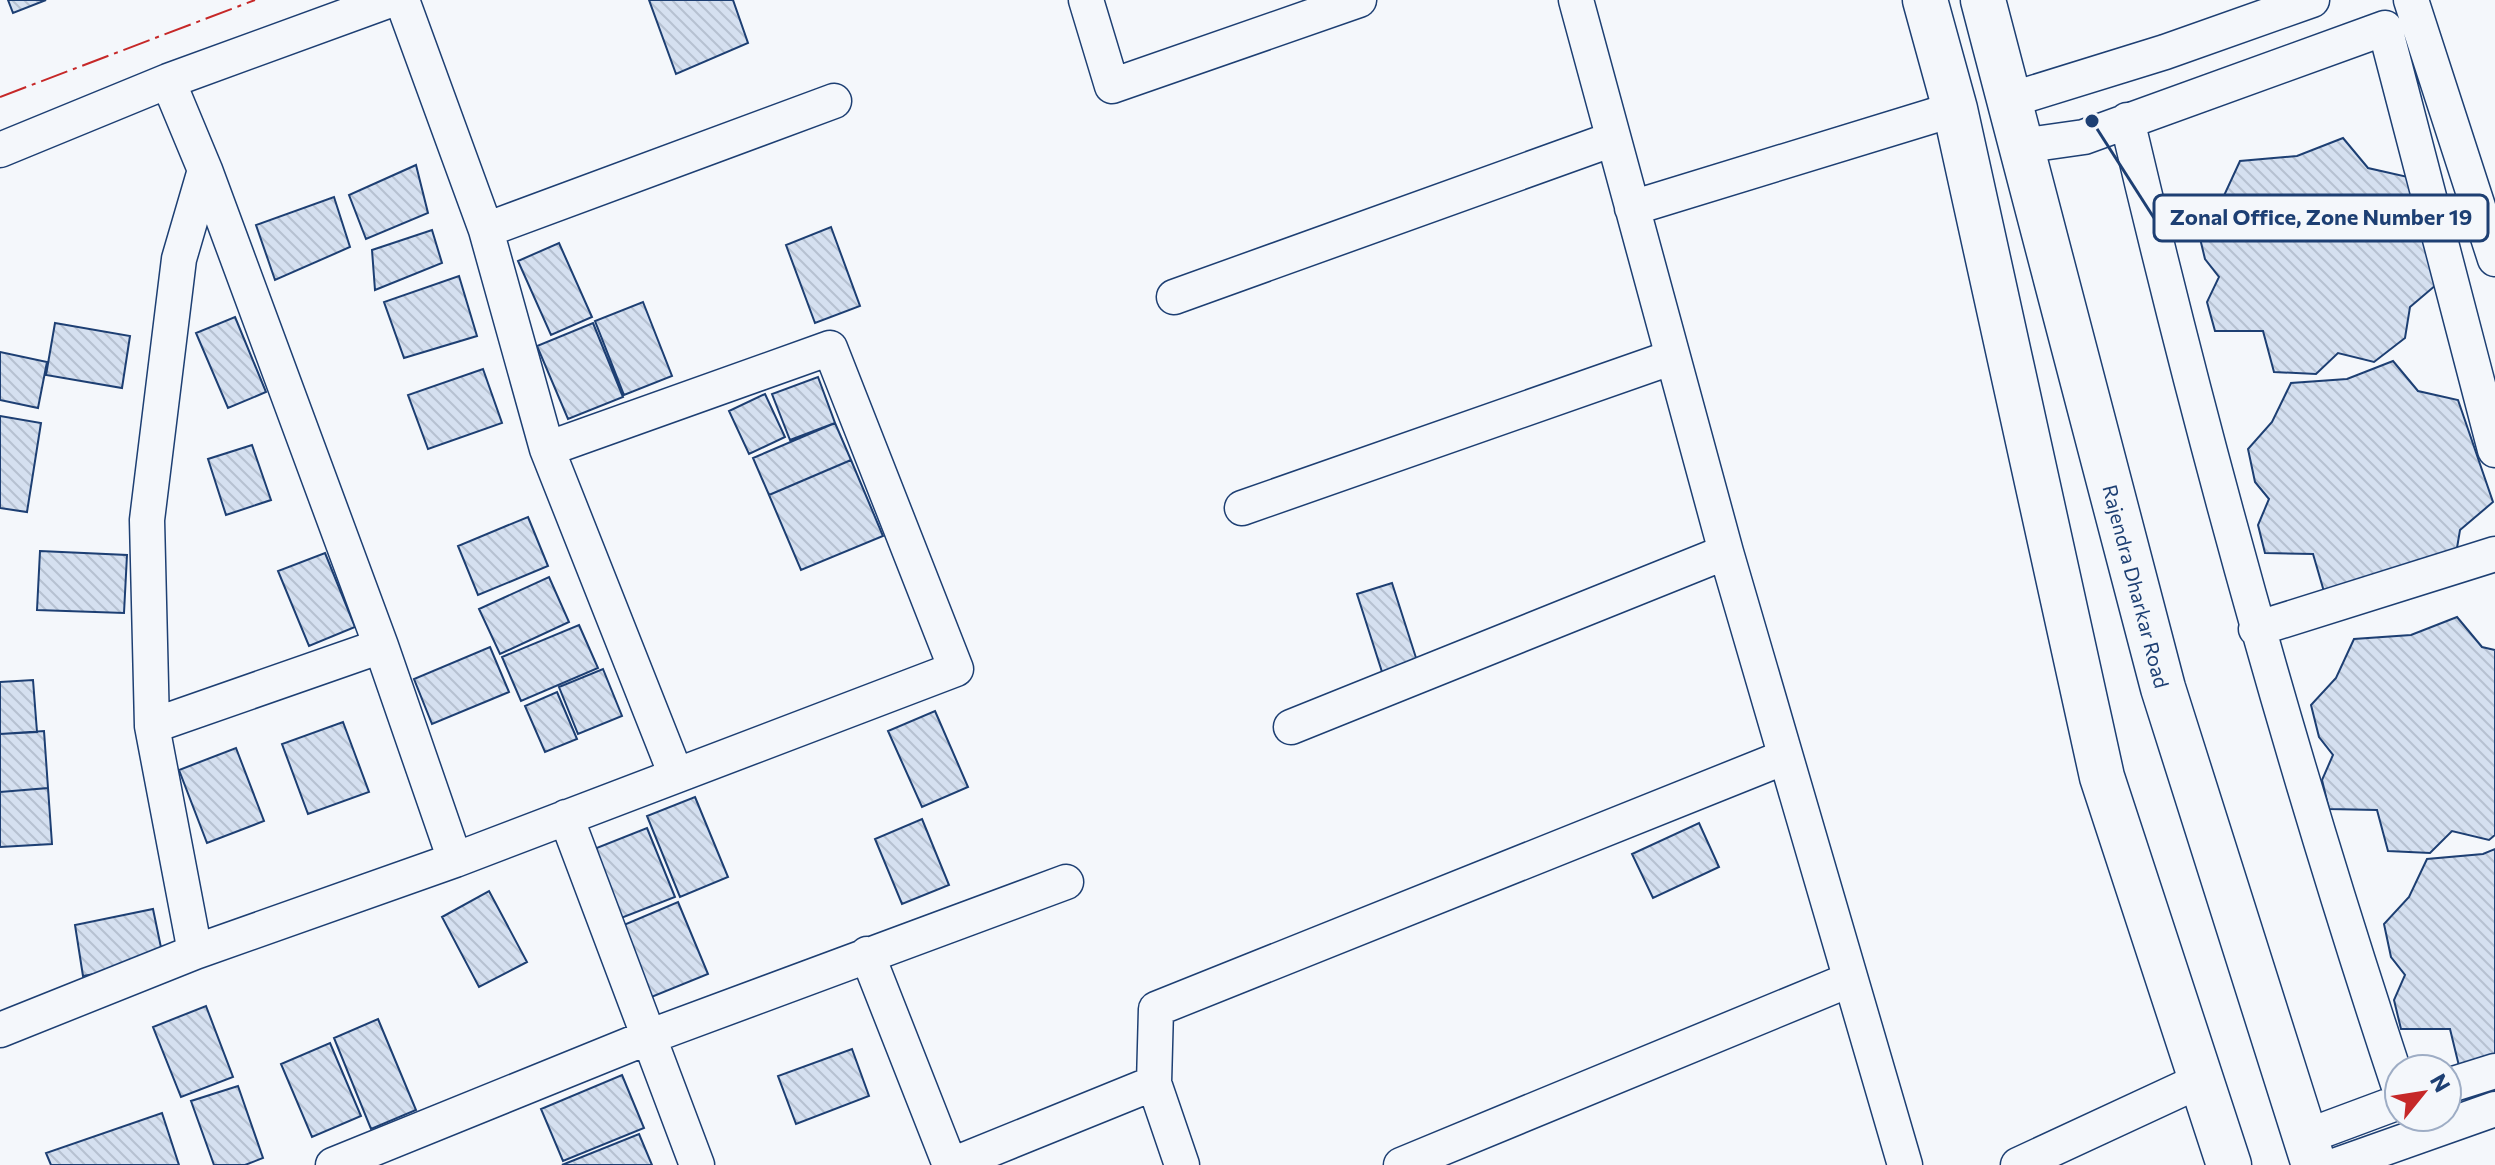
<svg xmlns="http://www.w3.org/2000/svg" width="2495" height="1165" viewBox="0 0 2495 1165" font-family="Commissioner,sans-serif">
  <style>
    .building { fill: url(#building-back-hatch); stroke: #1d3f73; stroke-width: 2 }
    .lines { fill: none; stroke-linecap: round; stroke-linejoin: round }
    .minor-casing { stroke: #1d3f73; stroke-width: 37 }
    .secondary-casing { stroke: #1d3f73; stroke-width: 47 }
    .minor { stroke: #f4f7fb; stroke-width: 34 }
    .secondary { stroke: #f4f7fb; stroke-width: 44 }
    .power { stroke: #c62828; stroke-width: 2; stroke-dasharray: 28 6 4 6; stroke-linecap: butt }
    .labels { text-anchor: middle; dominant-baseline: central; stroke-width: 6; stroke-linejoin: round; paint-order: stroke }
    .street-label { font-size: 20px; fill: #1d3f73; stroke: #f4f7fb }
    .leader { fill: none; stroke: #1d3f73; stroke-width: 3 }
    .callout-dot { fill: #1d3f73; stroke: #f4f7fb; stroke-width: 3 }
    .callout { fill: #f4f7fb; stroke: #1d3f73; stroke-width: 3 }
    .callout-label { font-size: 22px; text-anchor: middle; font-weight: bold; fill: #1d3f73 }
  </style>
  <defs>
    <pattern id="building-back-hatch" width="6" height="6" patternUnits="userSpaceOnUse" patternTransform="scale(2)"><rect width="6" height="6" fill="#d5e0f0"/><path d="M-1 5l2 2M0 0l6 6M5-1l2 2" fill="none" stroke="#b6c1d1"/></pattern>
  </defs>
  <rect width="100%" height="100%" fill="#f4f7fb"/>
  <path class="building" d="M 8,0 L 46,0 L 13,13 Z
    M 649,0 L 733,0 L 748,43 L 676,74 Z
    M 2343,138 L 2368,168 L 2408,177 L 2443,279 L 2410,307 L 2405,338 L 2374,362 L 2338,353 L 2316,374 L 2274,372 L 2263,331 L 2215,331 L 2207,302 L 2219,277 L 2205,259 L 2197,226 L 2222,200 L 2240,161 L 2297,156 Z
    M 416,165 L 428,213 L 366,239 L 349,195 Z
    M 334,197 L 350,247 L 275,280 L 256,225 Z
    M 831,227 L 860,306 L 815,323 L 786,245 Z
    M 432,230 L 442,263 L 375,290 L 372,250 Z
    M 559,243 L 592,317 L 551,335 L 518,261 Z
    M 459,276 L 477,336 L 404,358 L 384,302 Z
    M 643,302 L 672,376 L 624,395 L 595,321 Z
    M 235,317 L 266,392 L 228,408 L 196,333 Z
    M 55,323 L 130,336 L 122,388 L 46,375 Z
    M 593,323 L 623,397 L 568,419 L 537,346 Z
    M 0,352 L 47,362 L 38,408 L 0,400 Z
    M 2393,361 L 2418,391 L 2458,400 L 2493,502 L 2460,530 L 2455,560 L 2325,595 L 2313,554 L 2265,553 L 2258,525 L 2269,499 L 2255,482 L 2248,449 L 2272,422 L 2291,383 L 2347,379 Z
    M 483,369 L 502,423 L 428,449 L 408,395 Z
    M 818,377 L 835,423 L 790,440 L 772,394 Z
    M 765,394 L 785,437 L 749,454 L 729,411 Z
    M 0,416 L 41,423 L 27,512 L 0,508 Z
    M 835,423 L 851,460 L 769,495 L 753,458 Z
    M 252,445 L 271,500 L 226,515 L 208,459 Z
    M 851,460 L 883,536 L 801,570 L 769,495 Z
    M 528,517 L 548,566 L 478,595 L 458,546 Z
    M 40,551 L 127,555 L 124,613 L 37,610 Z
    M 325,553 L 355,627 L 309,646 L 278,571 Z
    M 549,577 L 569,622 L 500,654 L 479,609 Z
    M 1392,583 L 1418,664 L 1383,675 L 1357,594 Z
    M 2457,617 L 2482,647 L 2495,650 L 2495,835 L 2489,840 L 2452,831 L 2430,853 L 2388,851 L 2377,810 L 2329,809 L 2322,780 L 2333,755 L 2319,737 L 2311,705 L 2336,678 L 2354,639 L 2411,635 Z
    M 579,625 L 598,668 L 521,701 L 502,657 Z
    M 490,647 L 509,692 L 432,724 L 414,679 Z
    M 603,669 L 622,716 L 578,734 L 559,687 Z
    M 33,680 L 37,732 L 0,734 L 0,682 Z
    M 557,692 L 577,739 L 545,752 L 525,706 Z
    M 935,711 L 968,787 L 922,807 L 888,731 Z
    M 343,722 L 369,792 L 308,814 L 282,744 Z
    M 44,731 L 48,788 L 0,792 L 0,734 Z
    M 236,748 L 264,821 L 207,843 L 179,770 Z
    M 48,788 L 52,844 L 0,847 L 0,792 Z
    M 695,797 L 728,877 L 680,897 L 647,816 Z
    M 922,819 L 949,885 L 902,904 L 875,839 Z
    M 1699,823 L 1719,867 L 1653,898 L 1632,854 Z
    M 647,828 L 675,897 L 616,920 L 589,851 Z
    M 2495,849 L 2495,1072 L 2460,1070 L 2450,1029 L 2401,1029 L 2394,1000 L 2405,975 L 2391,957 L 2384,924 L 2409,897 L 2427,859 L 2483,854 Z
    M 489,891 L 527,962 L 479,987 L 442,917 Z
    M 678,902 L 708,974 L 649,998 L 619,927 Z
    M 153,909 L 164,962 L 83,976 L 75,925 Z
    M 206,1006 L 233,1077 L 181,1097 L 153,1027 Z
    M 378,1019 L 416,1110 L 371,1129 L 334,1038 Z
    M 330,1043 L 361,1116 L 312,1137 L 281,1064 Z
    M 852,1049 L 869,1096 L 796,1124 L 778,1076 Z
    M 622,1075 L 644,1128 L 563,1161 L 541,1109 Z
    M 238,1086 L 263,1158 L 245,1165 L 214,1165 L 191,1101 Z
    M 162,1113 L 179,1165 L 51,1165 L 46,1153 Z
    M 639,1134 L 652,1165 L 562,1165 Z"/>
  <g class="lines">
    <g class="minor-casing">
      <path id="minor" d="M 402,0 L 486,230 L 547,449
        M 1086,0 L 1112,86 L 1359,0
        M 1576,0 L 1726,552 L 1905,1165
        M 2411,0 L 2495,259
        M 168,81 L 205,170 L 179,259 L 147,520 L 152,726 L 195,952
        M 2010,100 L 2165,52 L 2312,0
        M 2127,120 C 2204,447 2293,768 2399,1087
        M 2021,146 L 2084,137 L 2385,28 L 2495,450
        M 0,150 L 168,81 L 390,0
        M 205,170 L 381,646 L 455,860
        M 1632,208 L 1955,109
        M 486,230 L 834,101
        M 1174,297 L 1613,139
        M 1242,508 L 1673,357
        M 2256,629 L 2495,554
        M 152,726 L 381,646
        M 1291,727 L 1726,552
        M 566,817 L 697,1165
        M 867,954 L 950,1165
        M 0,1030 L 195,952 L 455,860 L 956,669 L 830,348 L 547,449 L 676,775
        M 1154,1083 L 1182,1165
        M 2447,1086 L 2495,1071
        M 2305,1137 L 2399,1102
        M 333,1165 L 651,1036 L 1066,882
        M 952,1165 L 1154,1083 L 1156,1009 L 1785,757
        M 1401,1165 L 1849,980
        M 2018,1165 L 2199,1081
        M 2337,1165 L 2495,1109"/>
    </g>
    <g class="secondary-casing">
      <g id="secondary">
        <path d="M 1925,0 L 1955,109 L 2102,777 L 2229,1165"/>
        <path id="s1" d="M 1983,0 L 2163,688 L 2314,1165"/>
      </g>
    </g>
    <use href="#minor" class="minor"/>
    <use href="#secondary" class="secondary"/>
    <path class="power" d="M 0,97 L 255,0"/>
  </g>
  <g class="labels">
    <g class="street-label">
      <text stroke="none"><textPath href="#s1" startOffset="606">Rajendra Dharkar Road</textPath></text>
    </g>
  </g>
  <path class="leader" d="M2092 121L2154 218"/>
  <circle class="callout-dot" cx="2092" cy="121" r="8"/>
  <rect class="callout" x="2154" y="195" width="334" height="46" rx="8"/>
  <g class="callout-label">
    <text x="2321" y="225">Zonal Office, Zone Number 19</text>
  </g>
  <g transform="translate(2423 1093) rotate(60)"><circle r="38" fill="#f4f7fb" stroke="#9eadc5" stroke-width="2"/>
  <path d="M0-6L14 30L0 20L-14 30Z" fill="#c62828"/>
  <text y="-12" font-size="22" font-weight="bold" text-anchor="middle" fill="#1d3f73">N</text>
  </g>
</svg>
